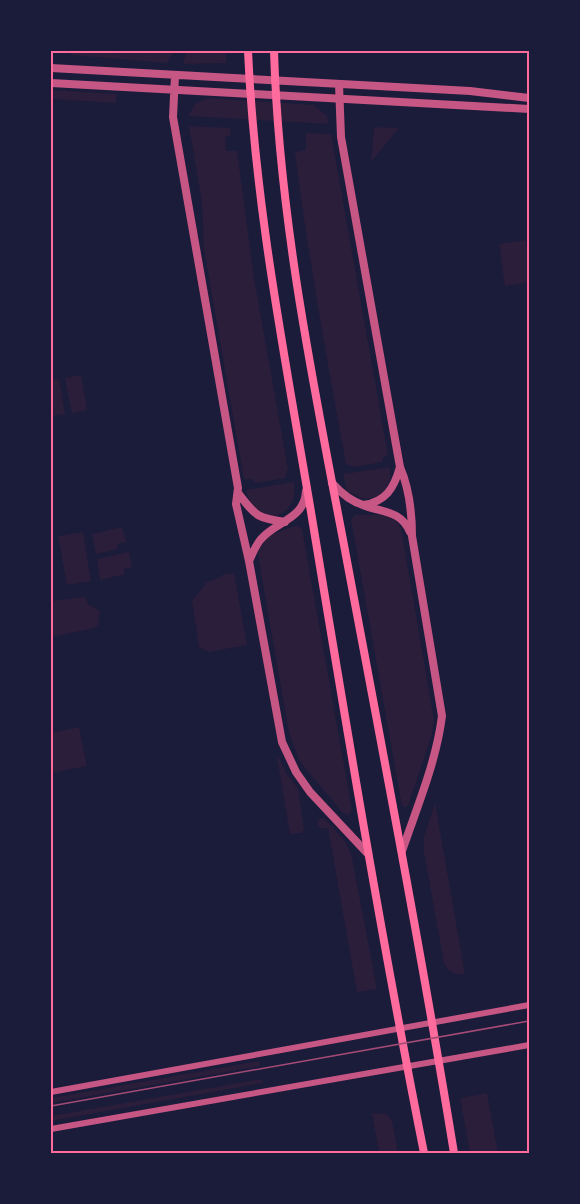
<svg xmlns="http://www.w3.org/2000/svg" width="580" height="1204" viewBox="0 0 580 1204" font-family="Overpass,sans-serif">
  <style>
    .green { fill: #2a1e3b }
    .lines { fill: none; stroke-linecap: round; stroke-linejoin: round }
    .minor { stroke: #c65784; stroke-width: 6 }
    .tertiary { stroke: #c65784; stroke-width: 8 }
    .secondary { stroke: #ff6b9d; stroke-width: 8 }
    .tram { stroke: #a44b75; stroke-width: 1.5 }
    .neatline { fill: none; stroke: #ff6b9d; stroke-width: 2 }
  </style>
  <rect width="100%" height="100%" fill="#1b1b3a"/>
  <path class="green" d="M 69,51 L 114,51 L 114,53 L 118,54 L 119,51 L 174,51 L 167,63 L 71,55 L 71,51 Z
    M 189,51 L 226,51 L 226,63 L 183,64 L 185,56 Z
    M 51,90 L 117,94 L 116,103 L 51,99 Z
    M 207,98 L 314,105 L 327,116 L 329,124 L 188,116 L 195,104 Z
    M 189,126 L 230,128 L 231,135 L 225,137 L 226,151 L 237,151 L 254,278 L 288,469 L 285,478 L 256,483 L 251,479 L 244,479 L 204,249 L 202,202 Z
    M 374,127 L 399,128 L 371,162 Z
    M 306,133 L 331,134 L 388,455 L 383,457 L 382,462 L 355,467 L 346,464 C 327,360 308,256 295,152 L 306,150 Z
    M 526,240 L 529,282 L 505,286 L 499,244 Z
    M 81,375 L 87,410 L 72,413 L 65,378 Z
    M 59,379 L 65,414 L 51,416 L 51,380 Z
    M 390,467 C 392,486 383,498 364,499 L 347,491 L 343,474 Z
    M 294,482 C 300,522 254,528 246,490 Z
    M 355,515 C 372,516 392,510 401,528 L 434,720 L 432,734 L 408,806 L 405,807 L 402,806 L 351,519 Z
    M 297,525 L 302,529 L 352,810 L 349,815 L 343,813 L 305,768 L 299,760 L 289,733 L 258,555 C 260,534 282,532 297,525 Z
    M 122,527 L 126,542 L 117,544 L 118,549 L 96,554 L 92,534 Z
    M 83,532 L 91,581 L 67,585 L 58,536 Z
    M 129,552 L 132,567 L 124,569 L 125,574 L 100,580 L 97,559 Z
    M 234,573 L 247,645 L 208,652 L 199,647 L 192,601 L 205,585 L 205,583 L 221,577 L 222,575 Z
    M 85,597 L 88,604 L 100,611 L 98,625 L 94,628 L 51,637 L 51,601 Z
    M 79,727 L 87,766 L 51,773 L 51,733 Z
    M 277,757 L 279,757 L 286,773 L 298,789 L 304,829 L 302,833 L 290,834 Z
    M 435,803 L 465,974 C 453,975 449,972 444,963 L 424,852 L 424,837 Z
    M 322,818 L 325,819 L 344,840 L 351,853 L 377,989 L 357,992 L 328,828 L 320,828 L 317,824 L 319,819 Z
    M 259,1061 L 260,1066 L 51,1103 L 51,1098 Z
    M 262,1079 L 263,1083 L 51,1121 L 51,1116 Z
    M 487,1093 L 498,1153 L 470,1153 L 460,1098 Z
    M 372,1113 L 387,1114 L 392,1121 L 398,1153 L 379,1153 Z"/>
  <g class="lines">
    <path class="minor" d="M 51,1092 L 529,1005
      M 51,1129 L 529,1045"/>
    <path class="tertiary" d="M 51,68 L 470,91 L 529,98
      M 175,76 L 173,117 L 238,488 L 236,504 L 249,561 L 282,742 L 296,772 L 310,792 L 368,854
      M 51,83 L 529,109
      M 339,84 L 341,137 L 400,467 C 409,488 412,513 412,536 L 442,716 C 436,763 417,807 402,851
      M 332,483 C 341,493 350,501 363,505 C 382,513 401,510 410,532
      M 238,493 C 256,516 256,518 285,522
      M 363,505 C 386,502 394,488 400,467
      M 249,561 C 253,553 256,543 263,537 C 278,521 305,518 306,491"/>
    <path class="secondary" d="M 248,51 C 255,209 286,362 312,518 C 347,730 382,942 424,1153
      M 274,51 C 279,218 313,382 344,545 C 382,748 421,950 454,1153"/>
    <path class="tram" d="M 51,1106 L 529,1021"/>
  </g>
  <rect width="580" height="1204" fill="none" stroke="#1b1b3a" stroke-width="105"/>
  <rect x="52" y="52" width="476" height="1100" class="neatline"/>
</svg>
